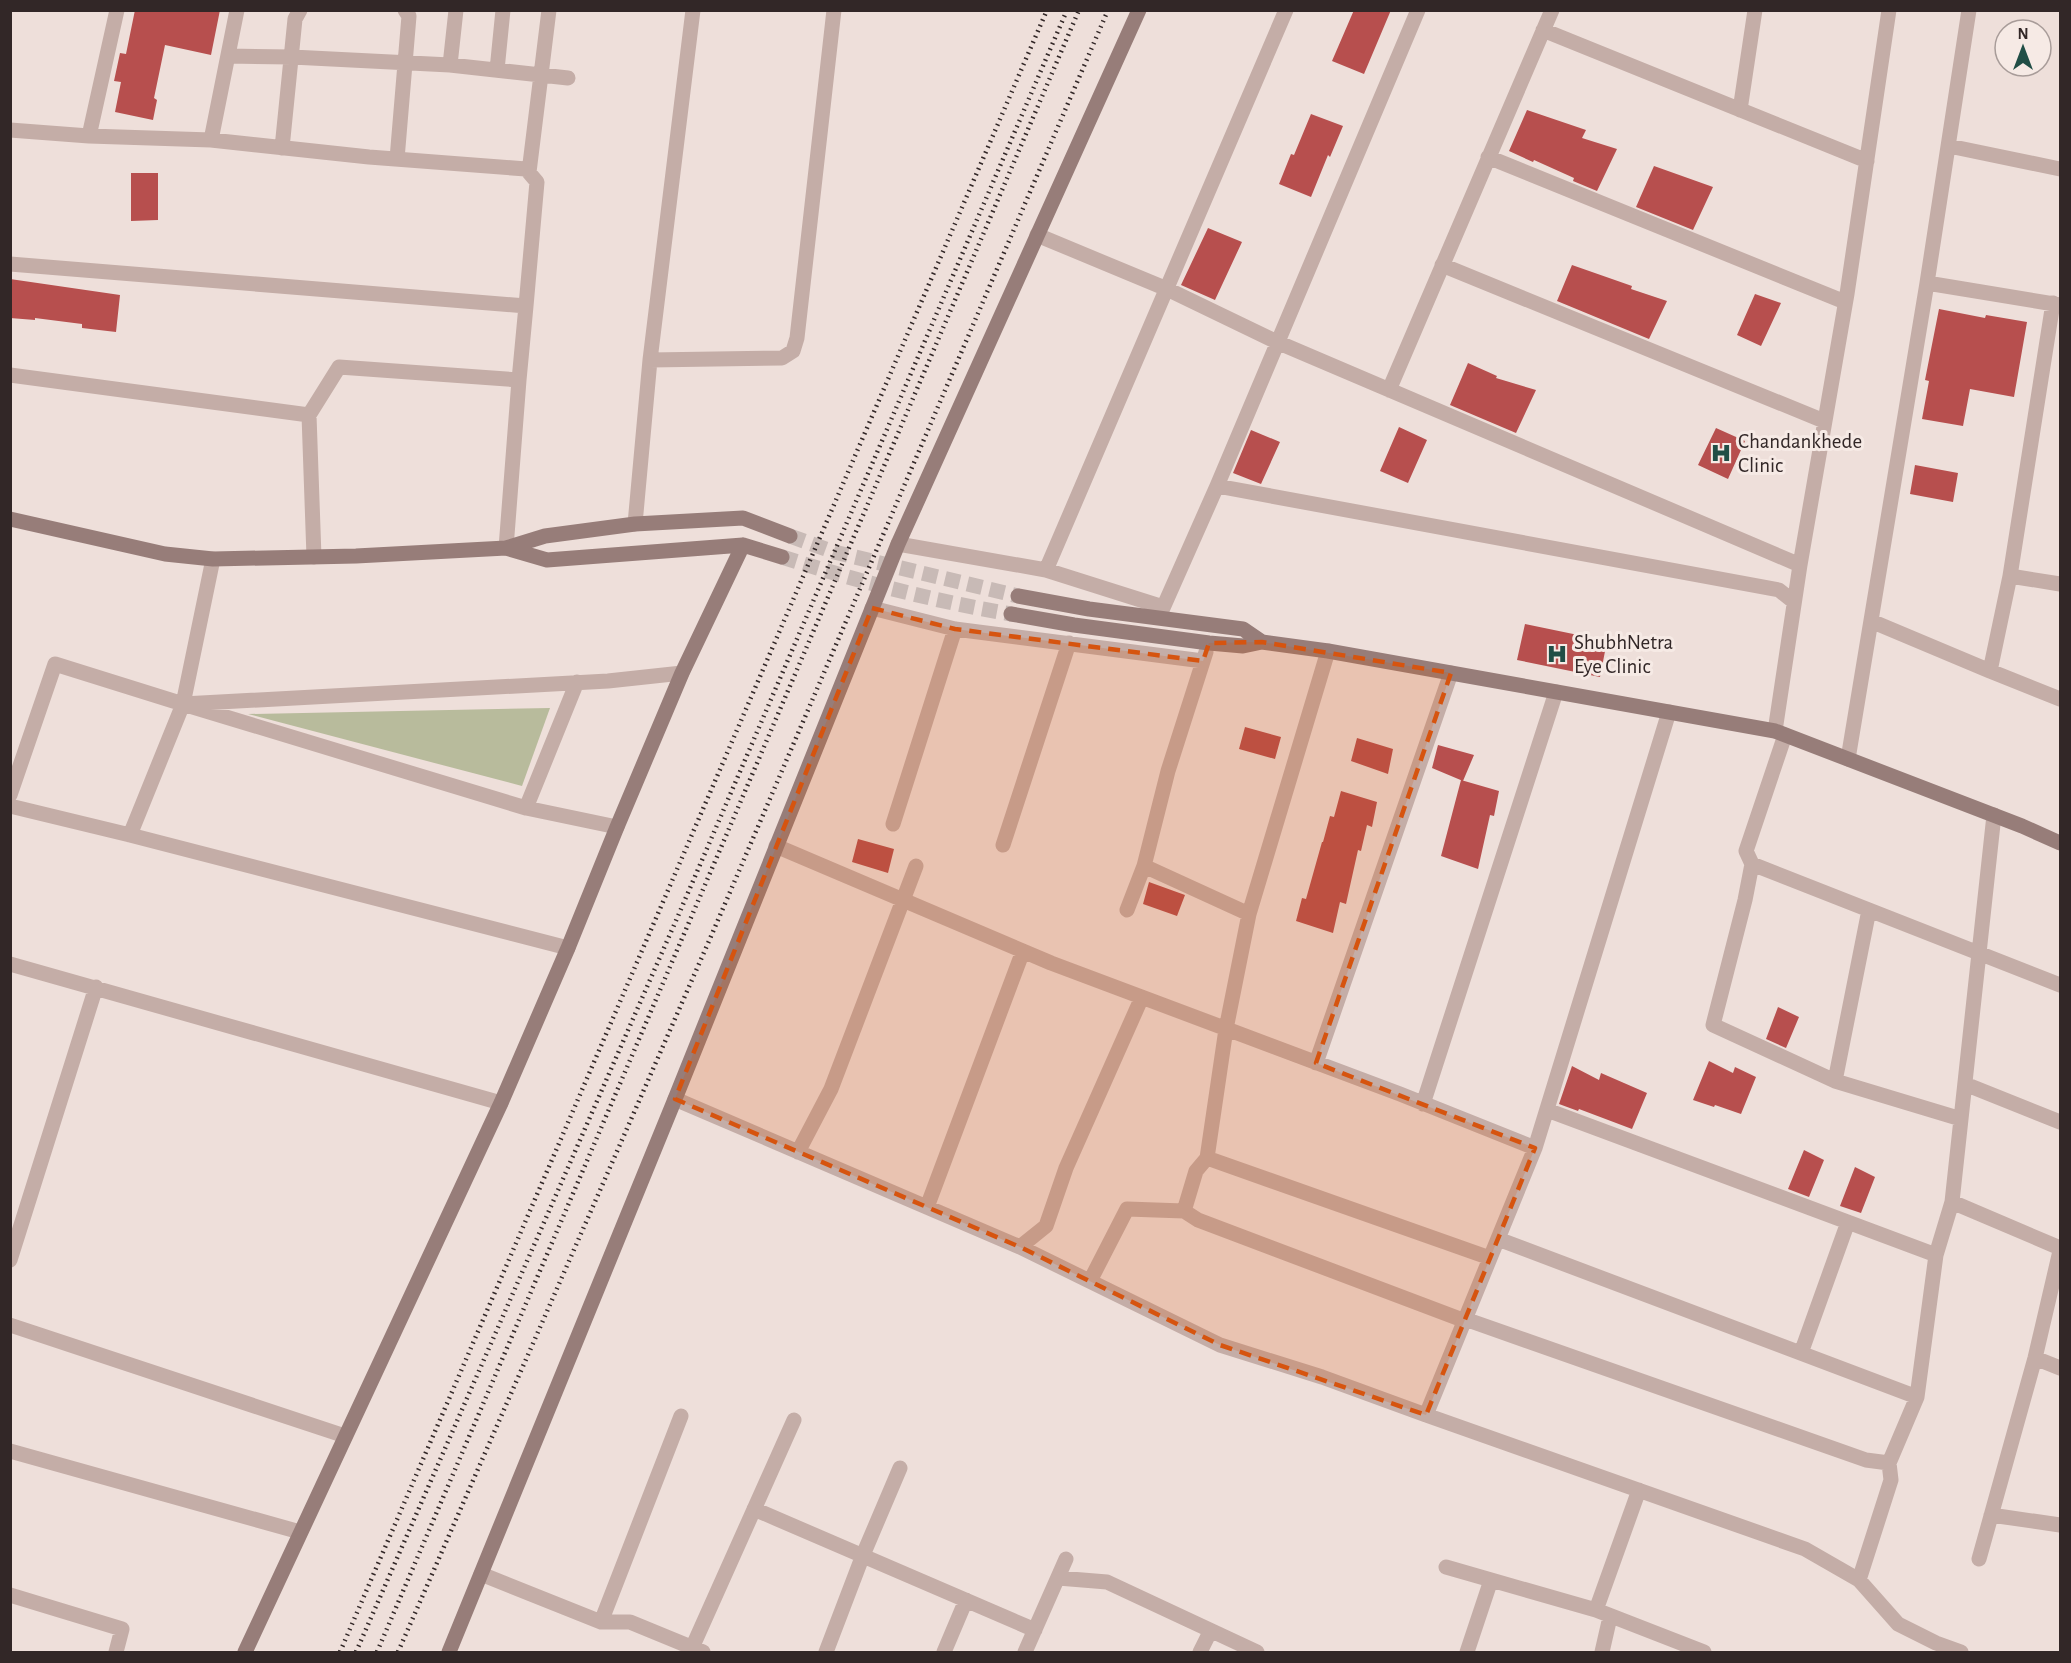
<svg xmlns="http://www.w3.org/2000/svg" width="2071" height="1663" viewBox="0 0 2071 1663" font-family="'Alegreya Sans',sans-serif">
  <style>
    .green { fill: #b8bb9c }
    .building { fill: #b74f4e }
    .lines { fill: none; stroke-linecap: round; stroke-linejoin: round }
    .secondary-tunnel { stroke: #c8bab6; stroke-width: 15; stroke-dasharray: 15 8; stroke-linecap: butt }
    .street { stroke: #c4ada7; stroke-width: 15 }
    .secondary { stroke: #977d79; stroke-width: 15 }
    .rail { stroke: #322727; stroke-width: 4.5; stroke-dasharray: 1.5 4.5; stroke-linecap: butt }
    .marked { fill: #d6540f; fill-opacity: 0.2; stroke: #d6540f; stroke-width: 4.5; stroke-dasharray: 12 8; stroke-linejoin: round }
    .labels { text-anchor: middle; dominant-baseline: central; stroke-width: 6; stroke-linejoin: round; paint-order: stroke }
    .poi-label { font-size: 21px; fill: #322727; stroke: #f6eae5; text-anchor: start }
  </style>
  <rect width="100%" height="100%" fill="#eedfda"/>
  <path class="green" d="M 550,708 L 522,786 L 248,714 Z"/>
  <path class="building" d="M 135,10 L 220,10 L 211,55 L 165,45 L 154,98 L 157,100 L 153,120 L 115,112 L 121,82 L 114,81 L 120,53 L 126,54 Z
    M 1354,10 L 1391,10 L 1364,74 L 1332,61 Z
    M 1527,110 L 1586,130 L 1582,138 L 1617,149 L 1597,191 L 1573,181 L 1574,178 L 1534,160 L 1533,162 L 1509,151 Z
    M 1311,114 L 1343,126 L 1330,157 L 1328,155 L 1311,197 L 1279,184 L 1291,154 L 1294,155 Z
    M 1654,166 L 1713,187 L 1693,230 L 1636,207 Z
    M 131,173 L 158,173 L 158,220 L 131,221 Z
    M 1208,228 L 1242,242 L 1215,300 L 1181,285 Z
    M 1572,265 L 1632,286 L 1631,289 L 1667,301 L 1649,339 L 1557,301 Z
    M 10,279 L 120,295 L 116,332 L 82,328 L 82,324 L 35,318 L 35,320 L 10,318 Z
    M 1755,294 L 1781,303 L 1761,346 L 1737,335 Z
    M 1939,309 L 1985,318 L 1986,315 L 2027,322 L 2014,397 L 1970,389 L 1963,426 L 1922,419 L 1929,381 L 1925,380 Z
    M 1468,363 L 1497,376 L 1496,378 L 1536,390 L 1516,433 L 1450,405 Z
    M 1399,427 L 1427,440 L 1408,483 L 1380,471 Z
    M 1716,428 L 1745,441 L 1728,479 L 1698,465 Z
    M 1251,430 L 1280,442 L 1261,484 L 1233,473 Z
    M 1915,465 L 1958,473 L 1953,502 L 1910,494 Z
    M 1525,624 L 1607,641 L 1600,677 L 1517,660 Z
    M 1245,727 L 1281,737 L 1275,759 L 1239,749 Z
    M 1357,738 L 1393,749 L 1388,774 L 1351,761 Z
    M 1438,745 L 1474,755 L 1463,781 L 1432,768 Z
    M 1461,780 L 1499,791 L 1494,816 L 1490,815 L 1478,869 L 1441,856 Z
    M 1341,791 L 1377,802 L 1372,827 L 1367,825 L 1361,851 L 1358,850 L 1346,904 L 1340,902 L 1333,933 L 1296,921 L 1302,898 L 1306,899 L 1322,842 L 1323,842 L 1330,816 L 1334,817 Z
    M 858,839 L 894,849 L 888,873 L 852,862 Z
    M 1149,882 L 1185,895 L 1177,916 L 1143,904 Z
    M 1778,1007 L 1799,1017 L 1786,1048 L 1766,1039 Z
    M 1709,1061 L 1733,1073 L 1735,1067 L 1756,1077 L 1741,1114 L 1715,1105 L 1714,1107 L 1693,1100 Z
    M 1572,1066 L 1599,1080 L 1601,1073 L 1647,1093 L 1632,1129 L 1579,1109 L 1578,1111 L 1559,1104 Z
    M 1804,1150 L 1824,1160 L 1809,1197 L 1788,1189 Z
    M 1855,1167 L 1875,1177 L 1861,1213 L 1840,1206 Z"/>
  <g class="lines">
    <path class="secondary-tunnel" d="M 790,536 L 834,552 L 1018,596
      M 782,557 C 857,581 933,601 1011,614"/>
    <path class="street" d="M 1543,30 L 1867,161
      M 228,56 L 292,57 L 450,65 L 568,78
      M 450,65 L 456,10
      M 497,70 L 503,10
      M 1740,110 L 1755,10
      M 10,130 L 89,136 L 117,10
      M 89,136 L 211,140 L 369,157 L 526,169 L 537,182 L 526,306
      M 211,140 L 237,10
      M 1949,146 L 2060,169
      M 282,148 L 295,19 L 300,10
      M 1488,157 L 1845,302
      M 397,159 L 409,16 L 405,10
      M 529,172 L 549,10
      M 1037,235 L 1167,289 L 1277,342 L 1800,565
      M 10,264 L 526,306 L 519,380 L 506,548
      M 1442,265 L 1824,421
      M 1927,283 L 2060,305
      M 2053,303 L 2010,576 L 2060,584
      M 650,360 L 782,358 L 793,351 L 797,338 L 834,10
      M 10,375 L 309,415 L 339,367 L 519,380
      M 1389,390 L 1552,10
      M 309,415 L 314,557
      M 1217,486 L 1779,590 L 1794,602
      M 635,524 L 650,360 L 693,10
      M 898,544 L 1046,570 L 1163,607
      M 213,559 L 183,704 L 526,808 L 617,827
      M 1046,570 L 1286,10
      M 872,608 L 955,629 L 1203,661
      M 1159,617 L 1217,486 L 1418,10
      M 1871,621 L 1990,671 L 2010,576
      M 1990,671 L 2060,699
      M 183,704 L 130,835 L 568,948
      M 1775,731 L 1800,565 L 1847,294 L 1889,10
      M 1785,735 L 1746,851 L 1752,864 L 2060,985
      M 1848,759 L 1927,283 L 1969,10
      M 10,795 L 55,664 L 183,704 L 608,681 L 682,673
      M 10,806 L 130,835
      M 526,808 L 577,682
      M 893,824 L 955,629
      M 1003,845 L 1069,643
      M 776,846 L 1051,963 L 1400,1094 L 1535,1148
      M 1752,864 L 1745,900 L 1713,1025 L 1835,1081 L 1961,1119
      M 1144,866 L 1249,914 L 1226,1029 L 1207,1158 L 1196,1171 L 1184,1211
      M 1127,910 L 1144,866 L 1168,771 L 1206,652
      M 1249,914 L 1328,651
      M 10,964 L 501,1103
      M 1316,1063 L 1451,673
      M 1835,1081 L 1869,910
      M 1965,1084 L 2060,1122
      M 675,1099 L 1020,1247 L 1220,1345 L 1322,1377 L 1426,1415 L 1535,1148 L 1669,712
      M 1423,1104 L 1556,692
      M 798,1152 L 831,1089 L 916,866
      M 1207,1158 L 1490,1258
      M 1952,1202 L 2060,1248
      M 927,1207 L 1023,951
      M 1498,1239 L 1917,1397 L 1936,1255 L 1547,1110
      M 1020,1247 L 1046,1226 L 1066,1168 L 1142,997
      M 1936,1255 L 1952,1202 L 1994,815
      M 10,1260 L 96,987
      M 1090,1281 L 1127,1209 L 1184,1211 L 1198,1220 L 1460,1319 L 1465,1319 L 1866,1460 L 1889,1463
      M 10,1325 L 345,1436
      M 1801,1353 L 1848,1222
      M 2035,1358 L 2060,1368
      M 1426,1415 L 1805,1549 L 1859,1580 L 1898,1624 L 1936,1643 L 1961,1652
      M 10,1451 L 300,1532
      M 754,1509 L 1035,1630
      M 1991,1515 L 2060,1525
      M 1979,1559 L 2035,1358 L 2060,1251
      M 1446,1567 L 1596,1610 L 1639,1490
      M 481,1574 L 601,1622 L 630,1622 L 703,1652
      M 1058,1578 L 1107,1582 L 1257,1652
      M 1859,1580 L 1891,1480 L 1889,1463 L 1917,1397
      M 10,1595 L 122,1629 L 116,1652
      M 1596,1610 L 1704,1652
      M 601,1622 L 681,1416
      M 692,1648 L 794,1420
      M 826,1652 L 863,1555 L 900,1468
      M 944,1652 L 966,1600
      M 1025,1652 L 1066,1559
      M 1200,1652 L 1210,1632
      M 1467,1652 L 1491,1580
      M 1602,1652 L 1610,1617"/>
    <path class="secondary" d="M 10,519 L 165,554 L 213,559 L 356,556 L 506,548 L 545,536 L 635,524 L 743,518 L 790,536
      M 506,548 L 547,560 L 743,545 L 782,557
      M 1018,596 L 1089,609 L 1243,629 L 1262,642
      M 1011,614 L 1074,625 L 1209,643 L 1243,646 L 1262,642 L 1328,651 L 1775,731 L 2022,826 L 2060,843
      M 245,1652 L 501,1103 L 568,948 L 617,827 L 682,673 L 743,545
      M 449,1652 L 675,1099 L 898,544 L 1139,10"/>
    <path class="rail" d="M 340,1652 L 1047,10
      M 356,1652 L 678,916 L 1067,10
      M 377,1652 L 1079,10
      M 398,1652 L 709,941 L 1108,10"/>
  </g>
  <path class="marked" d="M 872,608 L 955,629 L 1203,661 L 1209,643 L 1262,642 L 1451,673 L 1316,1063 L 1535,1148 L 1426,1415 L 1220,1345 L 1020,1247 L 675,1099 Z"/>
  <defs>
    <g id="hospital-bare" transform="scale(1.62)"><path d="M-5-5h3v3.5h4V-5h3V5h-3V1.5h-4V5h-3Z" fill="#214e46" stroke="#f6eae5" stroke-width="2.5" paint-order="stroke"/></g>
  </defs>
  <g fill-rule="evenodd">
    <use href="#hospital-bare" x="1721" y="453"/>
    <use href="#hospital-bare" x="1557" y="654"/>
  </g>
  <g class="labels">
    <g class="poi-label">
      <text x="1738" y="441">Chandankhede<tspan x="1738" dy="24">Clinic</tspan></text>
      <text x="1574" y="642">ShubhNetra<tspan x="1574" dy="24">Eye Clinic</tspan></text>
    </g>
  </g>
  <rect width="2071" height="1663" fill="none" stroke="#322727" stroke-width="24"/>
  <g transform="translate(2023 48)"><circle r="28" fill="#f6eae5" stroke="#a89c99" stroke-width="1.5"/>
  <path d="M0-4.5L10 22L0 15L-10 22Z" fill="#214e46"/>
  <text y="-9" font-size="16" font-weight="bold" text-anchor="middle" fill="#322727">N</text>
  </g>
</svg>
